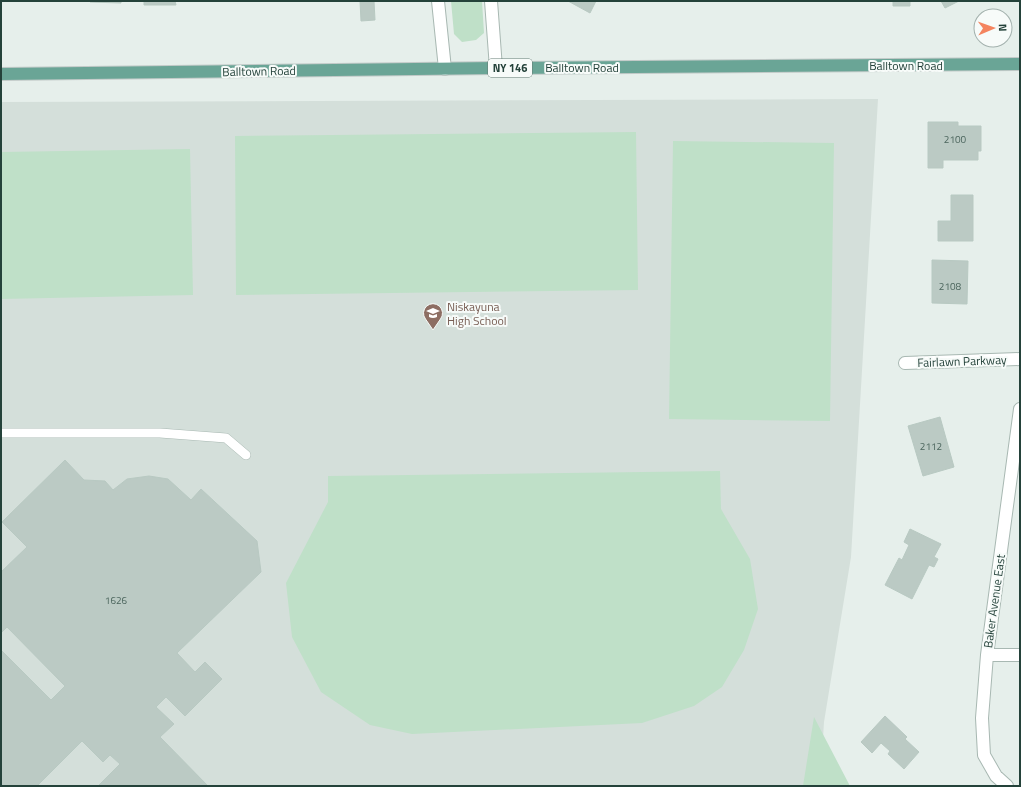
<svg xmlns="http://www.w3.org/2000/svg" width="1021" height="787" viewBox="0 0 1021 787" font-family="'Titillium Web',sans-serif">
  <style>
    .built { fill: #d4dfda }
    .green { fill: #bfe0c8 }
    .building { fill: #bbcac4; stroke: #b8c9c2 }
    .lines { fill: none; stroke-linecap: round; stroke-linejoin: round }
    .service-casing { stroke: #a8b8b2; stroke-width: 10 }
    .minor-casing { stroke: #a8b8b2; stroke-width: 14 }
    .primary-casing { stroke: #c2cac8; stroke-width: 14 }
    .service { stroke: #fff; stroke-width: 9 }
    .minor { stroke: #fff; stroke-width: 12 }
    .primary { stroke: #6aa596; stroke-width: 12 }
    .labels { text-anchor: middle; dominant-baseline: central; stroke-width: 4; stroke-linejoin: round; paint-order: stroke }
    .number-label { font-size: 10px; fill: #4a645c }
    .shield { fill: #f7fbf9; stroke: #637a73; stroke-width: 1 }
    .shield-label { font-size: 11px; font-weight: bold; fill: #24423a }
    .street-label { font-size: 12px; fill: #24423a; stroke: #f7fbf9 }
    .education-label { font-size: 12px; fill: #785e54; stroke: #f7fbf9; text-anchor: start }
  </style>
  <rect width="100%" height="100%" fill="#e6efeb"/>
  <path class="built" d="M 878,99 L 851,557 L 824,722 L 820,786 L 1,786 L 1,102 Z"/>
  <path class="green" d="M 451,1 L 482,1 L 484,33 L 476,40 L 462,42 L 454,34 Z
    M 636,132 L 638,290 L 236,295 L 235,136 Z
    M 673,141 L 834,143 L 830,421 L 669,419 Z
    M 190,149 L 193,295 L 1,299 L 1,152 Z
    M 720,471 L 721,509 L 750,559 L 758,609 L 744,650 L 722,687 L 694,706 L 642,723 L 412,734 L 370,725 L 321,692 L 292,637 L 286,583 L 328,502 L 328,476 Z
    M 814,717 L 850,786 L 803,786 Z"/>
  <path class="building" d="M 90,1 L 121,1 L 121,3 L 90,2 Z
    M 144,1 L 175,1 L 176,5 L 144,5 Z
    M 354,1 L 374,1 L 375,20 L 361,21 L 360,1 Z
    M 568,1 L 596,1 L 590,13 Z
    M 893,1 L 910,1 L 910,6 L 893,6 Z
    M 941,1 L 959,1 L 945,8 Z
    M 928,122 L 958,122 L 958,126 L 981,126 L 981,151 L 978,151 L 978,160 L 943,160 L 943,168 L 928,168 Z
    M 951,195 L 973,195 L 973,241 L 938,241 L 938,221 L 951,221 Z
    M 932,260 L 968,261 L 967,304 L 932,303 Z
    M 940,417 L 954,467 L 923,476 L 908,426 Z
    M 65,460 L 84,480 L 105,481 L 113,490 L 127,479 L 149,476 L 168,479 L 191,500 L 201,489 L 257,541 L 261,572 L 177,653 L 195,672 L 205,662 L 222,679 L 185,716 L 166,697 L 156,707 L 174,724 L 160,737 L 208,786 L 98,786 L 120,764 L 110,755 L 103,762 L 82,741 L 37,786 L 1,786 L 1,650 L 51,700 L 65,686 L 7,627 L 1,633 L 1,572 L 27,547 L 2,522 Z
    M 910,529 L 941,544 L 934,557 L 938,559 L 934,567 L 929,565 L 912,599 L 885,585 L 899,558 L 902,560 L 909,545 L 904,542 Z
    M 885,716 L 907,737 L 905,739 L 919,752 L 904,769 L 888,754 L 890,751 L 881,743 L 872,753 L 861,742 Z"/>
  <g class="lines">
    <g class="service-casing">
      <path id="service" d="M 1,433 L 160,433 L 226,438 L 246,455"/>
    </g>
    <g class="minor-casing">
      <path id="minor" d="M 438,1 L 445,69
        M 491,1 L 496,68
        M 905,363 L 1020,359
        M 987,655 L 1020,655
        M 1007,786 L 996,776 L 984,755 L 982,718 L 987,655 L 1020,409"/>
    </g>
    <g class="primary-casing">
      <path id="primary" d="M 1,74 L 496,68 L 1020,64"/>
    </g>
    <use href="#service" class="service"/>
    <use href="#minor" class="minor"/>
    <use href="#primary" class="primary"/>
  </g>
  <defs>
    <g id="school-pin" transform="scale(1)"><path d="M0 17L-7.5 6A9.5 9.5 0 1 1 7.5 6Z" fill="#8d6e63" stroke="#f7fbf9"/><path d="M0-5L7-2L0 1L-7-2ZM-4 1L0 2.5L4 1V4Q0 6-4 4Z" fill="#fff"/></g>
  </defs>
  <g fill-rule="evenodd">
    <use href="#school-pin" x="433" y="313"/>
  </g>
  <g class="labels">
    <g class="number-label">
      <text x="955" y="139">2100</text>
      <text x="950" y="286">2108</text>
      <text x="931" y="446">2112</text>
      <text x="116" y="600">1626</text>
    </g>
    <rect class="shield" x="488" y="59" width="44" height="18" rx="3"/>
    <g class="shield-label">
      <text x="510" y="68">NY 146</text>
    </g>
    <g class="street-label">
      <text x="906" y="65">Balltown Road</text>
      <text x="582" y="67">Balltown Road</text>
      <text transform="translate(259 71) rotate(-1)">Balltown Road</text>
      <text transform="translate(962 361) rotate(-2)">Fairlawn Parkway</text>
      <text transform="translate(994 601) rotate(-82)">Baker Avenue East</text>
    </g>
    <g class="education-label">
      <text x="447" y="306">Niskayuna<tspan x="447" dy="14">High School</tspan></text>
    </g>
  </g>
  <rect width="1021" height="787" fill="none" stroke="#24423a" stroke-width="4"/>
  <g transform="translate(993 28) rotate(88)"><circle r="19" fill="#f7fbf9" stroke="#a3b1ad"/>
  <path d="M0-3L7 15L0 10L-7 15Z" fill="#f4845f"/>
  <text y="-6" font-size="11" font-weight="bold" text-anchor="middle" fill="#24423a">N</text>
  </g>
</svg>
